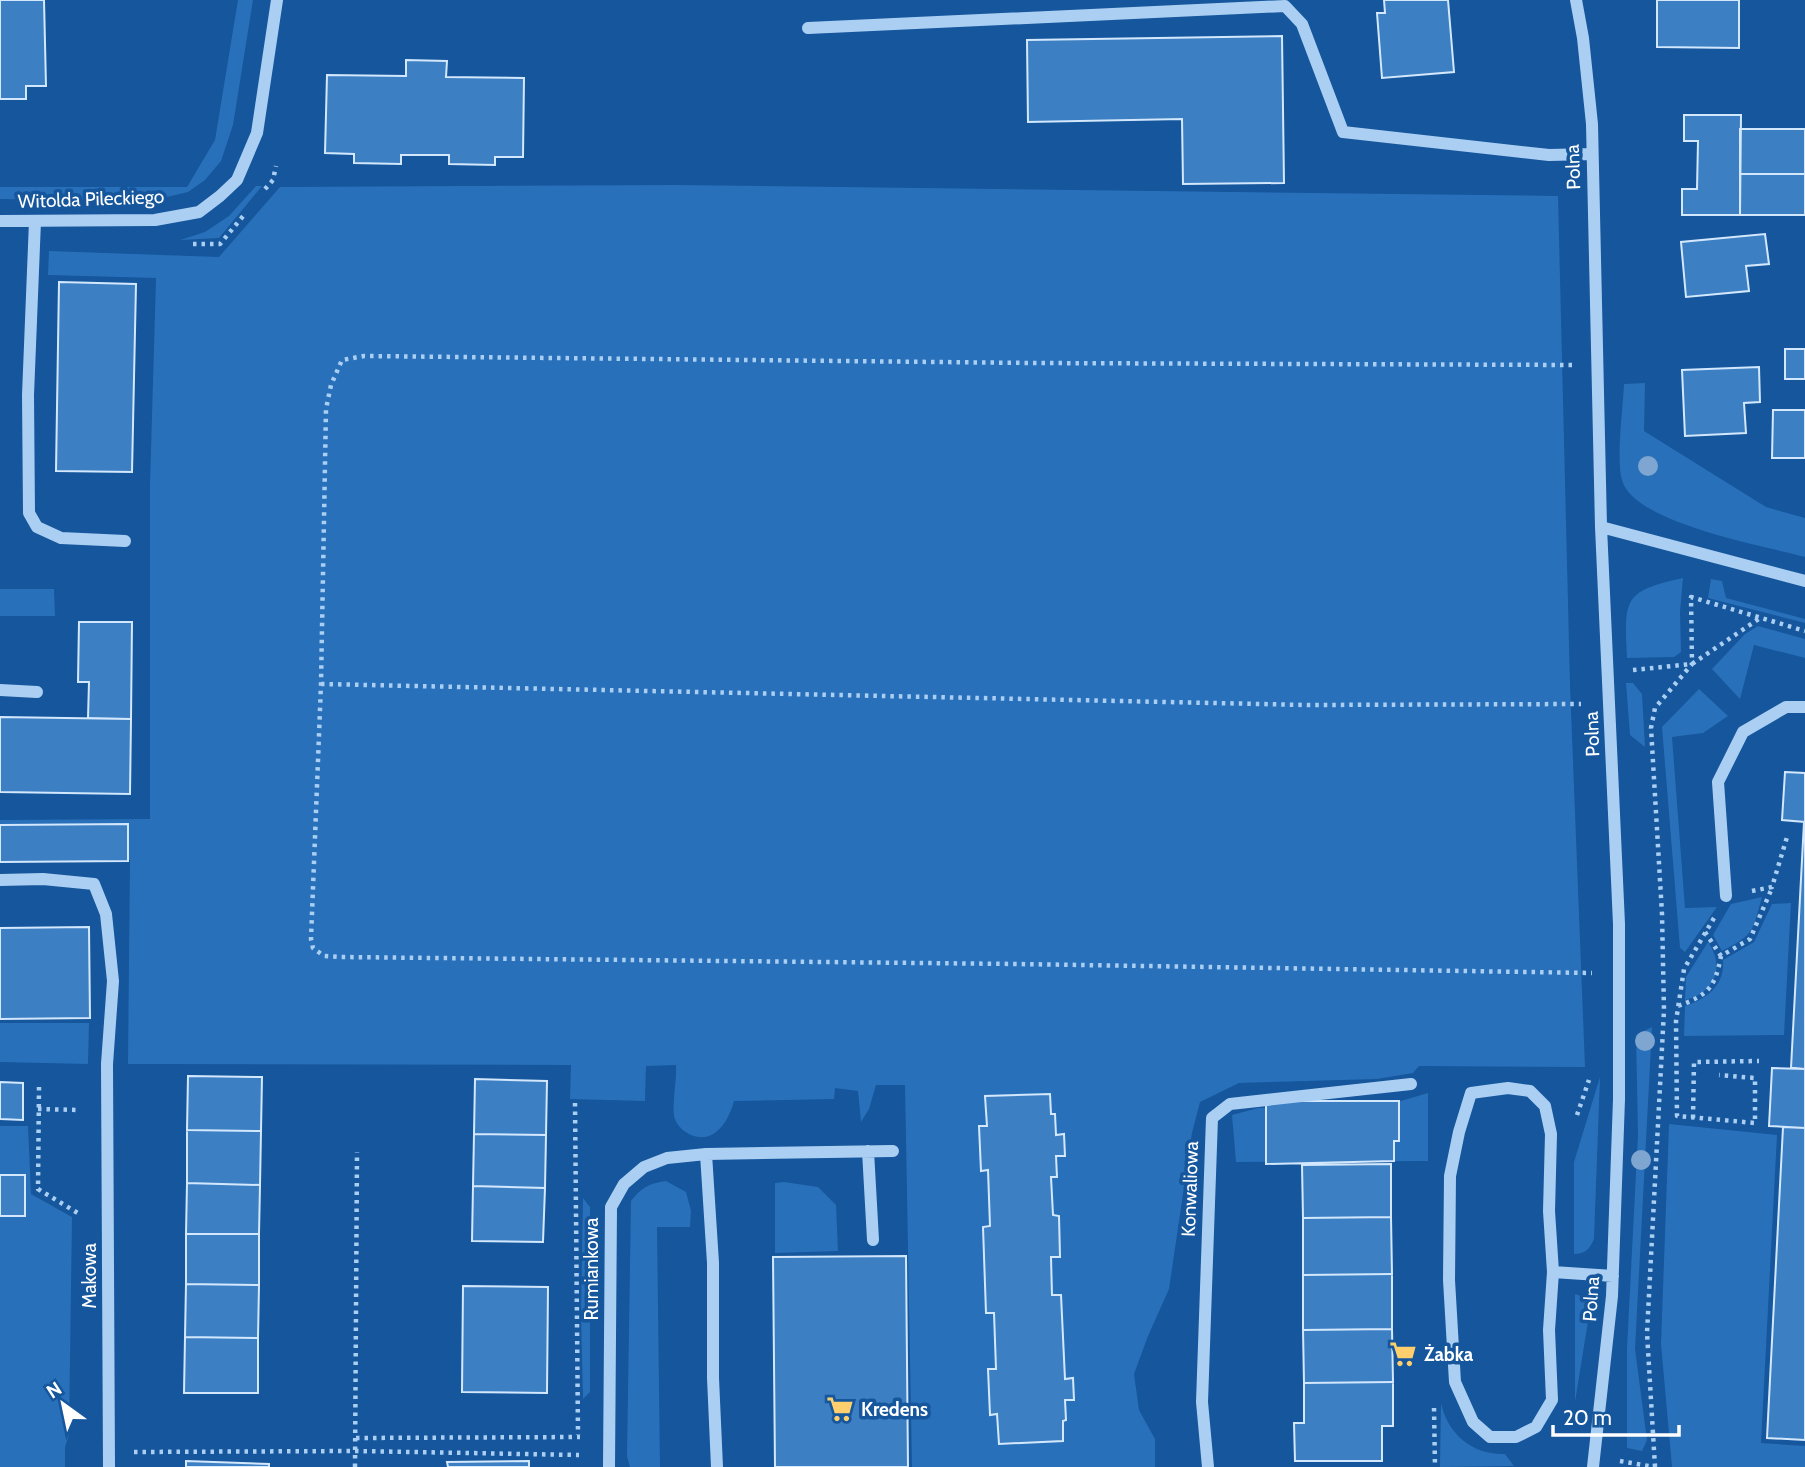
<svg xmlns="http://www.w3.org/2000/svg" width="1805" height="1467" viewBox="0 0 1805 1467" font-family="Cabin,sans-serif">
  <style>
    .green { fill: #2870ba }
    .building { fill: #3d7fc3; stroke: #d3e8fd; stroke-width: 2 }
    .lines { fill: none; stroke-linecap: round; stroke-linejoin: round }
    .path { stroke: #abcff3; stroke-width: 4.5; stroke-dasharray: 3.5 5; stroke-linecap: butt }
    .minor { stroke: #abcff3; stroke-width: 12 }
    .tree { fill: #7ea6d1 }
    .labels { text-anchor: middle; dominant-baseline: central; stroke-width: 7; stroke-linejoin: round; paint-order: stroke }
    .street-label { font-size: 19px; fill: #fff; stroke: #15569c }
    .poi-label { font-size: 19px; font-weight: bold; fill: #fff; stroke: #15569c; text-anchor: start }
  </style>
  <rect width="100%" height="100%" fill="#15569c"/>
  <path class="green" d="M 238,0 L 253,0 L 233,125 L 221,161 L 205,180 L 188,192 L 163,198 L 123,201 L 0,199 L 0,187 L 187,187 L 215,140 Z
    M 677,185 L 1558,196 L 1570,685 L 1585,1067 L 1419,1066 L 1413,1073 L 1377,1079 L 1239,1083 L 1200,1102 L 1192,1133 L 1169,1289 L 1148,1336 L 1134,1374 L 1139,1410 L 1155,1439 L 1155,1467 L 912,1467 L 905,1085 L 876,1085 L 869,1109 L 861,1122 L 858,1091 L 835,1088 L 834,1099 L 734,1101 C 731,1113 723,1131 709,1136 C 695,1141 677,1130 674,1116 C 672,1100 677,1081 676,1065 L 646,1066 L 645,1101 L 570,1099 L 571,1065 L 128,1064 L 130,860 L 0,861 L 0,820 L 150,819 L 150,484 L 156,278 L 48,275 L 49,251 L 219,257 L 280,187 Z
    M 256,186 L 262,186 L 219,238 L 180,240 L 205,232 L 229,216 Z
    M 1645,383 L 1644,431 L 1766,507 L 1805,518 L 1805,557 C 1765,546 1633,523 1622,480 C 1616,459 1623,408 1624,384 Z
    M 1683,578 L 1680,612 L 1681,652 L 1674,657 L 1627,658 C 1624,599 1623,591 1683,578 Z
    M 1711,579 L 1722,581 L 1726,598 L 1805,619 L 1805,623 L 1708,598 Z
    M 0,589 L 54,589 L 55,616 L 0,616 Z
    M 1758,626 L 1805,639 L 1805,658 L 1754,645 L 1740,699 L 1712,669 L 1745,634 Z
    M 1626,683 L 1633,683 L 1642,694 L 1645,747 L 1630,735 Z
    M 1699,689 L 1728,716 L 1703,733 L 1672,737 L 1685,908 L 1717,907 L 1685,952 L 1680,948 L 1662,727 Z
    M 1762,897 C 1752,932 1755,934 1722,951 L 1713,935 L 1731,904 Z
    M 1791,903 L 1784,1035 L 1684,1036 L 1685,1006 C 1706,999 1725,986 1723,960 L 1754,942 L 1772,904 Z
    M 1708,942 C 1725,966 1716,993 1685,1000 L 1686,977 Z
    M 0,1023 L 89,1023 L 88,1064 L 0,1062 Z
    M 1652,1027 L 1635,1349 L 1647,1440 L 1642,1451 L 1627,1448 L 1627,1348 L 1638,1134 L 1636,1035 Z
    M 1600,1077 L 1594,1239 C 1590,1249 1585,1254 1574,1254 L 1574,1162 Z
    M 1428,1093 L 1428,1161 L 1236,1162 L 1232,1115 L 1258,1108 L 1331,1108 L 1394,1103 Z
    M 1669,1124 L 1777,1135 L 1761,1443 L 1805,1446 L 1805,1467 L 1672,1467 L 1661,1344 Z
    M 0,1126 L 28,1126 L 31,1194 L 72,1217 L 69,1435 L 65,1447 L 65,1467 L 0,1467 Z
    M 666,1181 L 686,1192 L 691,1211 L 690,1227 L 657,1227 L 660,1467 L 630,1467 L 627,1456 L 631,1201 C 641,1188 649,1183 666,1181 Z
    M 784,1182 L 818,1187 L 836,1205 L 838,1251 L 775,1253 L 775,1183 Z
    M 583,1198 L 590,1207 L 590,1392 L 583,1399 L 581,1316 Z
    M 1575,1294 L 1584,1297 L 1590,1309 L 1575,1402 Z
    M 1441,1403 C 1448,1435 1473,1455 1505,1454 L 1514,1466 L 1440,1467 Z"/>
  <path class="building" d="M 0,0 L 44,0 L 46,86 L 26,86 L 26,99 L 0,99 Z
    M 1384,0 L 1448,0 L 1454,72 L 1382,78 L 1377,13 L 1385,13 Z
    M 1657,0 L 1739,0 L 1739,48 L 1657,47 Z
    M 1282,36 L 1284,183 L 1183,184 L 1182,119 L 1028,122 L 1027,40 Z
    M 406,60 L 447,61 L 446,77 L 524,78 L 523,157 L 495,157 L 495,165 L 449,164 L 449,155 L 401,155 L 401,164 L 354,163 L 354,154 L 325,153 L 327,75 L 406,76 Z
    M 1684,115 L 1741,115 L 1740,215 L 1682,215 L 1682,189 L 1697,189 L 1698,141 L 1684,141 Z
    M 1740,129 L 1805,129 L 1805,174 L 1740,174 Z
    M 1740,174 L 1805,174 L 1805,215 L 1740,215 Z
    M 1765,234 L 1769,264 L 1746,266 L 1749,291 L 1686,297 L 1681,242 Z
    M 59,282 L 136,284 L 132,472 L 56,471 Z
    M 1785,349 L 1805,349 L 1805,379 L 1785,379 Z
    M 1759,367 L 1760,402 L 1744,403 L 1746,433 L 1685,436 L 1682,370 Z
    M 1773,410 L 1805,410 L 1805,458 L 1772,458 Z
    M 79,622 L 132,622 L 131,719 L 88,718 L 89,682 L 78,682 Z
    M 0,717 L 131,719 L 130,794 L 0,792 Z
    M 1785,772 L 1805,773 L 1805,822 L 1782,820 Z
    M 1804,822 L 1805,822 L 1805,1069 L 1791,1068 Z
    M 128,824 L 128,861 L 0,862 L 0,825 Z
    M 89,927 L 90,1018 L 0,1019 L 0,928 Z
    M 1772,1068 L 1805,1069 L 1805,1128 L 1769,1126 Z
    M 188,1076 L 262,1077 L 261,1131 L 187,1130 Z
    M 475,1079 L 547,1081 L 546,1135 L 474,1134 Z
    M 0,1082 L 23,1083 L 23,1120 L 0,1119 Z
    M 1050,1094 L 1051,1114 L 1055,1114 L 1056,1135 L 1064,1134 L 1065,1156 L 1056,1156 L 1057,1177 L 1051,1177 L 1053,1215 L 1059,1216 L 1060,1257 L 1051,1257 L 1052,1295 L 1061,1295 L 1065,1379 L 1073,1378 L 1074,1400 L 1065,1400 L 1066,1420 L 1063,1421 L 1063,1441 L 999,1444 L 997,1414 L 990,1415 L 988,1369 L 996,1369 L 994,1313 L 986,1313 L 983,1227 L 990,1226 L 988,1170 L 981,1171 L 979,1126 L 987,1126 L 985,1096 Z
    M 1266,1101 L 1399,1101 L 1399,1141 L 1394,1141 L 1394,1161 L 1266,1164 Z
    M 1783,1127 L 1805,1128 L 1805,1440 L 1767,1438 Z
    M 187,1130 L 261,1131 L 260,1185 L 187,1183 Z
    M 474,1134 L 546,1135 L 545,1188 L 473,1186 Z
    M 1391,1164 L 1391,1217 L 1303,1218 L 1302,1165 Z
    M 0,1175 L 25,1175 L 25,1216 L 0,1216 Z
    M 187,1183 L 260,1185 L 259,1234 L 186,1234 Z
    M 473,1186 L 545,1188 L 543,1242 L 472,1241 Z
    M 1391,1217 L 1392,1274 L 1303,1275 L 1303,1218 Z
    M 186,1234 L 259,1234 L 259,1285 L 186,1284 Z
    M 906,1256 L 908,1467 L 775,1467 L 773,1257 Z
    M 1392,1274 L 1392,1329 L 1303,1330 L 1303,1275 Z
    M 186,1284 L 259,1285 L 258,1338 L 185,1337 Z
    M 463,1286 L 548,1287 L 547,1393 L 462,1392 Z
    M 1392,1329 L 1393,1382 L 1304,1383 L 1303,1330 Z
    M 185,1337 L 258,1338 L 258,1393 L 184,1393 Z
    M 1393,1382 L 1393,1426 L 1382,1426 L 1382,1461 L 1295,1461 L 1294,1423 L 1304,1423 L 1304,1383 Z
    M 186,1461 L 269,1464 L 269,1467 L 186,1467 Z
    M 529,1461 L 529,1467 L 448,1467 L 447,1462 Z"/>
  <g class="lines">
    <path class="path" d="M 265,189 L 273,180 L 276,166
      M 193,244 L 220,244 L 244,215
      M 1572,365 L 1033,363 L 364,356 L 342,360 L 331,385 L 326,409 L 321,684 L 311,939 L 313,948 L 324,956 L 340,957 L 1017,964 L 1592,973
      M 1633,670 L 1692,664 L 1760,618
      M 321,684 L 1307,705 L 1581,704
      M 1752,891 L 1772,887 L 1787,837
      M 1714,918 L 1684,969 L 1676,1021 L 1677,1116 L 1755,1123 L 1755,1078 L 1719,1075
      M 1705,932 L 1721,956
      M 1678,1006 C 1708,995 1715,988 1721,956 L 1750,939 L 1772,888
      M 39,1087 L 38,1189 L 81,1215
      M 575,1103 L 578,1435
      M 38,1109 L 79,1110
      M 1577,1115 L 1589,1080
      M 1693,1118 L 1694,1062 L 1759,1061
      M 1434,1408 L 1435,1467
      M 356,1438 L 580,1437
      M 134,1452 L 356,1451 L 579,1455
      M 1620,1461 L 1654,1467
      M 355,1467 L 357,1152
      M 1655,1467 L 1647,1333 L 1664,1010 L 1662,914 L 1651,728 L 1655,708 L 1692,664 L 1691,597 L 1805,631"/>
    <path class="minor" d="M 1576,0 L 1583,38 L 1592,124 L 1601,527 L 1619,924 L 1619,1099 L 1612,1296 L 1593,1467
      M 808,28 L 1285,6 L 1302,24 L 1343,132 L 1549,155 L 1592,154
      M 0,221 L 155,220 L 199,212 L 220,196 L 237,180 L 257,133 L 277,0
      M 35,221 L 28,395 L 29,513 L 37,527 L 61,538 L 125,541
      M 1601,527 L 1805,581
      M 0,690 L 37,692
      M 0,880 L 43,879 L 94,884 L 106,914 L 113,981 L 107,1064 L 109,1467
      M 1726,896 L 1718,782 L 1743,732 L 1786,707 L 1805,707
      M 1508,1088 L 1530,1091 L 1545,1106 L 1551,1134 L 1549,1211 L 1553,1272 L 1549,1330 L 1552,1400 L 1536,1427 L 1516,1437 L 1490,1437 L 1473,1422 L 1455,1382 L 1449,1280 L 1450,1176 L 1459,1132 L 1471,1093 Z
      M 868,1151 L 873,1240
      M 706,1154 L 713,1263 L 713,1378 L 717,1467
      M 1553,1272 L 1613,1276
      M 609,1467 L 611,1207 L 624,1184 L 644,1167 L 667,1158 L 706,1154 L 893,1151
      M 1208,1467 L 1202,1402 L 1212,1118 L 1230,1104 L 1411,1084"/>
  </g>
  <g class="tree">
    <circle cx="1648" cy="466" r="10"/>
    <circle cx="1645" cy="1041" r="10"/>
    <circle cx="1641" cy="1160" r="10"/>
  </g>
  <defs>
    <g id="supermarket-bare" transform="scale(2.1)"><path d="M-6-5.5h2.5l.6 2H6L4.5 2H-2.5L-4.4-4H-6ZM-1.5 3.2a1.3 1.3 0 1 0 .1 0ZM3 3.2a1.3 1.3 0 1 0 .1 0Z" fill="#ffcf6d" stroke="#15569c" stroke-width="2.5" paint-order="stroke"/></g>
  </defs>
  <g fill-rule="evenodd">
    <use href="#supermarket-bare" x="1403" y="1354"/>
    <use href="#supermarket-bare" x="840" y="1409"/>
  </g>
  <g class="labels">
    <g class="street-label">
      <text transform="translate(1573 167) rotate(-92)">Polna</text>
      <text transform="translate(91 199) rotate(-2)">Witolda Pileckiego</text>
      <text transform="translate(1592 734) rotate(-92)">Polna</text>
      <text transform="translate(1190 1189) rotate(-88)">Konwaliowa</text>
      <text transform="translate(591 1269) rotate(-90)">Rumiankowa</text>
      <text transform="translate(89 1276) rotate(-90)">Makowa</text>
      <text transform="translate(1591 1299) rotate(-86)">Polna</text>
    </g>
    <g class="poi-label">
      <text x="1424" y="1354">Żabka</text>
      <text x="861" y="1409">Kredens</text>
    </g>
  </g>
  <g transform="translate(63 1404) rotate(327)" stroke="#15569c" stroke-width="5" paint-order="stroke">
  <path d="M0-5L12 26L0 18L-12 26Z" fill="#ffffff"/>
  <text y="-10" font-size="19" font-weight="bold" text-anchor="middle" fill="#ffffff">N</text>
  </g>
  <path d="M1553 1425v10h126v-10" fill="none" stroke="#ffffff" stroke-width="3.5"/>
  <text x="1563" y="1425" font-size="21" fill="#ffffff" stroke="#15569c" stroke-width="5" paint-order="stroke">20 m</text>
</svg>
